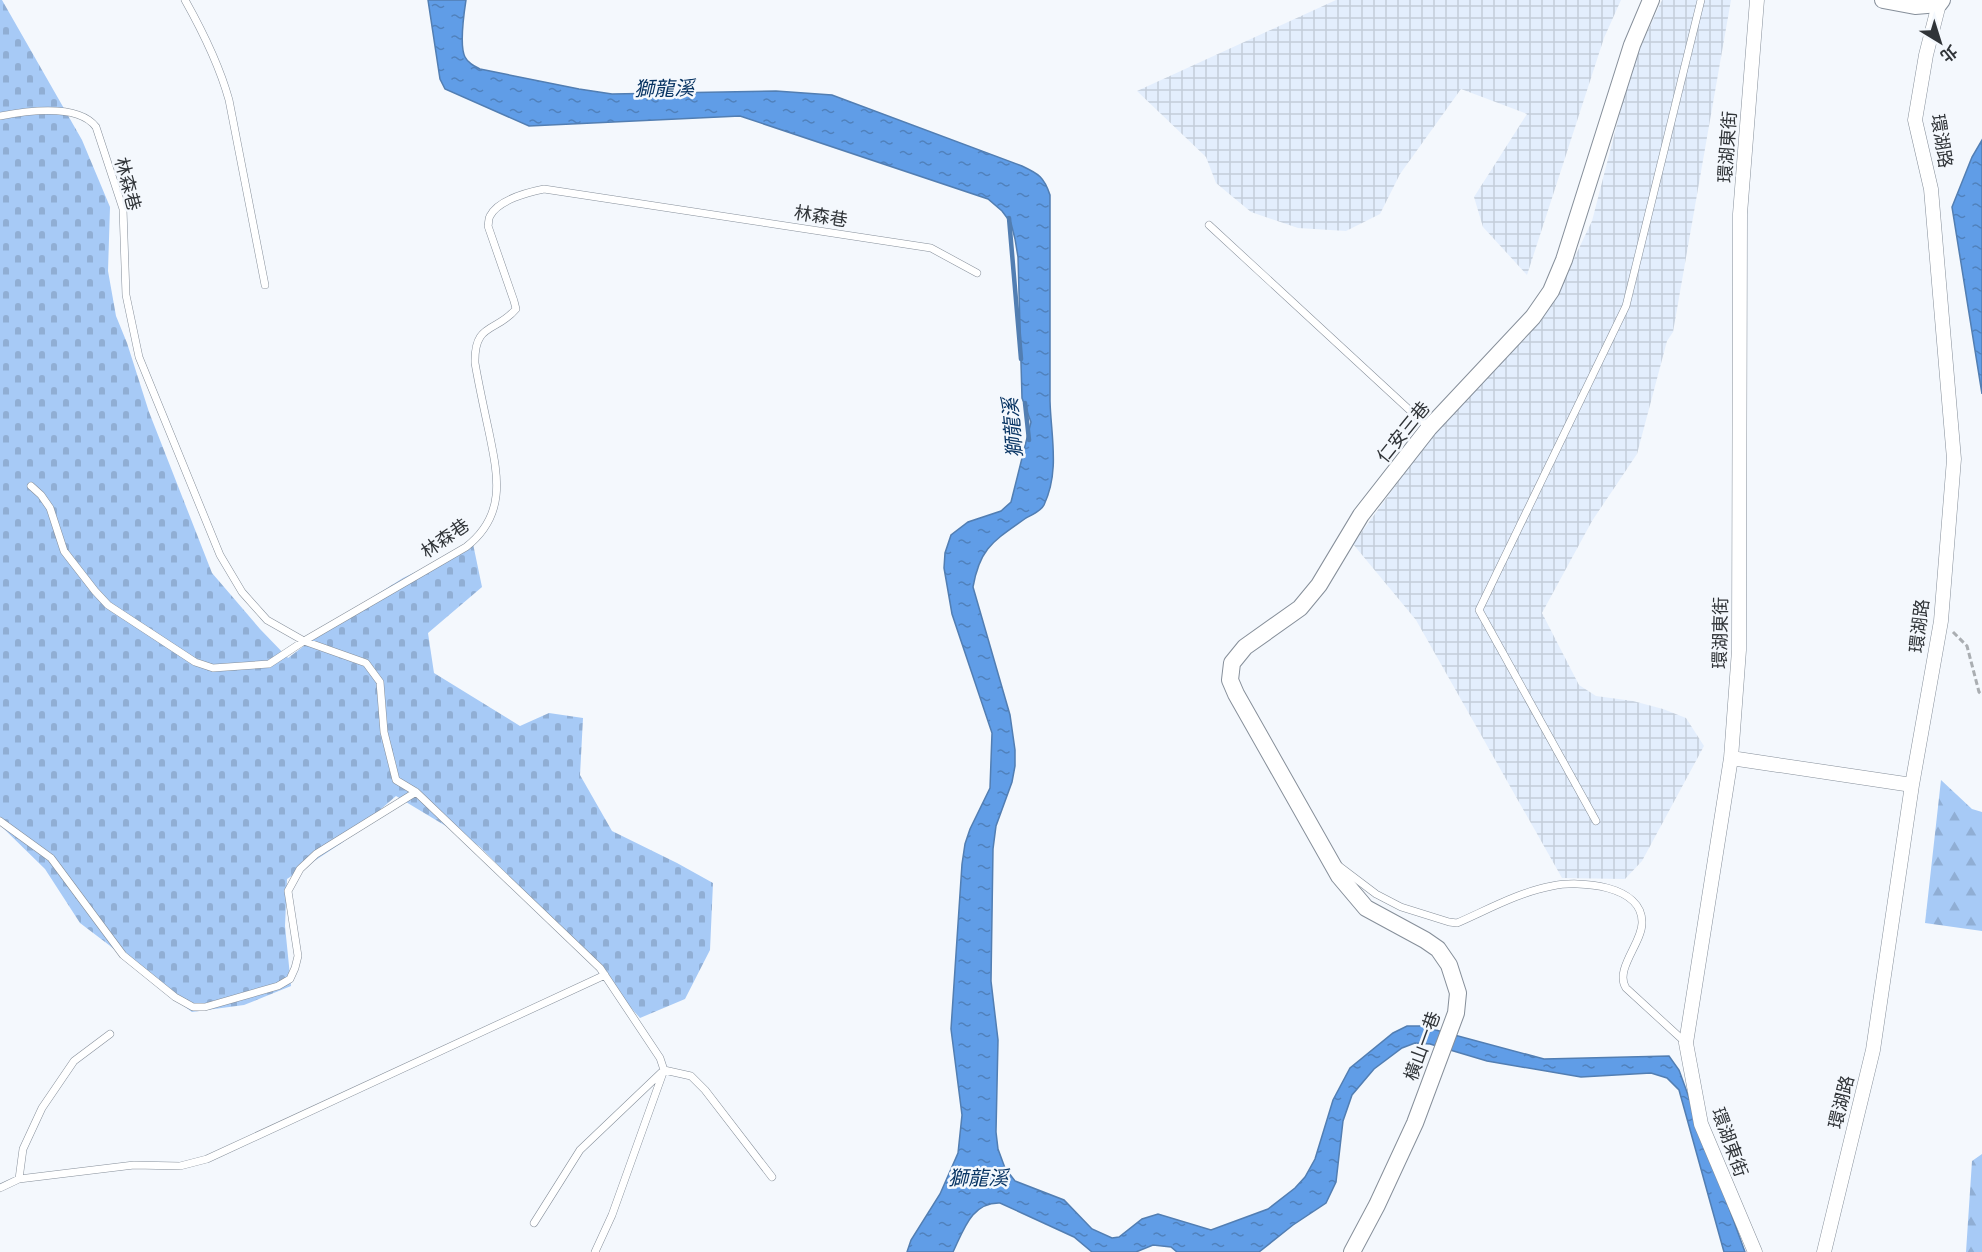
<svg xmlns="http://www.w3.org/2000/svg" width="1982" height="1252" viewBox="0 0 1982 1252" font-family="'Archivo Narrow','Noto Sans TC',sans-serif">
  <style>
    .industrial { fill: url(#industrial-grid) }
    .forest { fill: url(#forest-firs) }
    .cemetery { fill: url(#cemetery-stones) }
    .water { fill: url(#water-ripples); stroke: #527eb2; stroke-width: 1.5 }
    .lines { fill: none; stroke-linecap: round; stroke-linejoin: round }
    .stream { stroke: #527eb2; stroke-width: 4.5 }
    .service-casing { stroke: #868f9a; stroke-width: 8 }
    .minor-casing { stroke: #868f9a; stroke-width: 15 }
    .tertiary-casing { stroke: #868f9a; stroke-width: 18 }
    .path { stroke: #aaaeb2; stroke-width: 3; stroke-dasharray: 6 3; stroke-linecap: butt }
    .service { stroke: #fff; stroke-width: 7 }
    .minor { stroke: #fff; stroke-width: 14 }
    .tertiary { stroke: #fff; stroke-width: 16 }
    .labels { text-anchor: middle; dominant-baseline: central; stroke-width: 5; stroke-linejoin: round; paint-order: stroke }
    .street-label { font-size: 18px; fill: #303438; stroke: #f4f8fd }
    .water-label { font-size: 20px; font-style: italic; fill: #083463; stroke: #f4f8fd }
  </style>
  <defs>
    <pattern id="industrial-grid" width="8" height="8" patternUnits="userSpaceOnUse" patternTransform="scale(1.5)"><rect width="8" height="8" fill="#e3eefd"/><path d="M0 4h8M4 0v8" fill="none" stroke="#c3cdda"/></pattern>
    <pattern id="forest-firs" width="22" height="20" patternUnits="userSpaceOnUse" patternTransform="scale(1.5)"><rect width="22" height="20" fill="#a7caf6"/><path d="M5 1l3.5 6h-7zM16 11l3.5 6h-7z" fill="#90aed4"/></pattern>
    <pattern id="cemetery-stones" width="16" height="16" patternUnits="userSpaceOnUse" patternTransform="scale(1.5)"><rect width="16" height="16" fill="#a7caf6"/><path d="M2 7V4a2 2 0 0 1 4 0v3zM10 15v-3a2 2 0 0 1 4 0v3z" fill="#90aed4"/></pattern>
    <pattern id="water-ripples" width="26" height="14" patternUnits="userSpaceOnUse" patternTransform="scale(1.5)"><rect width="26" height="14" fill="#609de7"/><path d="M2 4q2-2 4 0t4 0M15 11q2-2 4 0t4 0" fill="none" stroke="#5081bc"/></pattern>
  </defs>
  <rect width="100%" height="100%" fill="#f4f8fd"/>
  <path class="industrial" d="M 1336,0 L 1621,0 L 1604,38 L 1527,275 L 1483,227 L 1474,197 L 1527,114 L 1461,89 L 1400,174 L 1380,214 L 1346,231 L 1298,228 L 1251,212 L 1216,183 L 1206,157 L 1137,91 Z
    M 1662,0 L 1731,0 L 1673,332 L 1667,341 L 1637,454 L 1592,521 L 1542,613 L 1579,685 L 1596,696 L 1633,701 L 1663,709 L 1686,718 L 1704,746 L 1642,861 L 1625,879 L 1562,878 L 1416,620 L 1353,544 L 1433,434 L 1474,387 L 1526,338 L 1558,292 L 1592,221 L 1632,66 Z"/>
  <path class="forest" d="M 1941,780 L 1972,809 L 1982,812 L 1982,931 L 1925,923 Z
    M 1982,1154 L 1982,1252 L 1966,1252 L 1972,1161 Z"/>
  <path class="cemetery" d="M 0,0 L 2,0 L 82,140 L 110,207 L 108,271 L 116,316 L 127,343 L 149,412 L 212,573 L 260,629 L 288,658 L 346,614 L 403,578 L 436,562 L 472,539 L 482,587 L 428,633 L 434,673 L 520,726 L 549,713 L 583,718 L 580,775 L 612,831 L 677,863 L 713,883 L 710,950 L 685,999 L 640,1018 L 562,930 L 479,846 L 396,796 L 343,842 L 287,879 L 285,926 L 291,986 L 244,1005 L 192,1012 L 153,983 L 109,945 L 80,923 L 45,869 L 0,825 Z"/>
  <path class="water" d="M 428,0 L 466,0 C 464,13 459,45 465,57 C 468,63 474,66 480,69 L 579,89 L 612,94 L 776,91 L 832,95 L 1022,166 C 1039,174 1044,177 1050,195 C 1050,264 1050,332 1050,401 C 1051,436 1060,471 1044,505 C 1041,511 1032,515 1026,518 C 994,541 980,547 973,587 L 1010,715 L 1015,750 L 1015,766 L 1012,782 L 996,826 L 993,849 L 991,981 L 998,1040 L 996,1132 L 998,1149 L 1005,1168 L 1015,1181 L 1064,1200 L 1092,1229 L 1112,1238 L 1119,1237 L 1142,1219 L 1158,1214 L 1211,1230 L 1268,1209 L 1295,1188 L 1305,1177 L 1315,1159 L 1333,1100 L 1350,1068 L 1393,1033 L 1407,1026 L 1421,1026 L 1544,1059 L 1669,1056 L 1679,1070 L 1745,1252 L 1724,1252 L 1679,1090 L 1667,1078 L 1651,1073 L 1581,1077 L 1487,1061 L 1430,1044 L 1415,1043 L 1402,1048 L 1374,1069 L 1352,1095 L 1343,1121 L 1336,1182 L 1326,1203 L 1293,1225 L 1259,1252 L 1177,1252 L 1171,1247 L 1153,1245 L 1136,1252 L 1092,1252 L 1074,1237 L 1000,1203 C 972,1202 964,1229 953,1252 L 907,1252 L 911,1240 L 940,1194 L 958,1153 L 962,1115 L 951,1029 L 962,864 L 965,844 L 970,829 L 990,788 L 992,733 L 952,614 L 944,568 L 945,553 L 951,535 L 968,522 L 1001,511 L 1011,502 L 1031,422 L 1022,398 L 1018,257 L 1015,239 L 1011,223 L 1002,211 L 988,199 L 740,116 L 529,126 L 445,89 L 440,79 Z
    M 1982,140 L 1982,394 L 1952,207 L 1972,157 Z"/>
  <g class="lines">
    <path class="stream" d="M 1009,218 L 1021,359
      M 1025,403 L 1029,440"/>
    <g class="service-casing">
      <path id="service" d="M 185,0 C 203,32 219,64 229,100 L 265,285
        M 0,116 C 26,111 78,103 96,127 L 123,209 L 126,295 L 139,357 L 220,555 L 242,592 L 267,620 L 304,641 L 466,547 C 507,515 498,476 489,432 C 484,409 479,386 475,363 C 474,322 496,333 516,309 L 514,301 L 488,226 C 489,223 488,219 490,216 C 498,200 529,192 544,189 L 931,248 L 977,273
        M 1209,225 L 1429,428
        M 31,486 L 41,495 L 50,508 L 64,551 L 95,591 L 108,605 L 195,662 L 213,668 L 269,664 L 304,641 L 366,663 L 380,682 L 384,732 L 396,780 L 416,792 L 600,968 L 660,1058 L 664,1070 L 612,1215 L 595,1252
        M 0,821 L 51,858 L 123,955 L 175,997 L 193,1007 L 205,1007 L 278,986 L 290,979 L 295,968 L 298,956 L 288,891 L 300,869 L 316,854 L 416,792
        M 1596,821 L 1479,610 L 1626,306 L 1701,0
        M 1339,866 L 1376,894 L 1401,907 L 1449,922 L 1457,923 C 1487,910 1519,892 1552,886 C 1579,880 1643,885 1642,923 C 1642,943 1614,970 1626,988 L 1685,1042
        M 19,1179 L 23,1149 L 42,1108 L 74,1061 L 110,1034
        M 0,1188 L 19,1179 L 134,1165 L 180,1166 L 207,1159 L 605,975
        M 534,1223 L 580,1150 L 664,1070 L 691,1076 L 705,1090 L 772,1177"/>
    </g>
    <g class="minor-casing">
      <path id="minor" d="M 1731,758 L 1912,785
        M 1755,1252 L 1701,1124 L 1686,1043 L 1731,758 L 1739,650 L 1740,214 L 1757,0
        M 1824,1252 L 1873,1050 L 1912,785 L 1941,621 L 1954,459 L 1931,189 L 1915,120 L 1926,55 L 1939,4"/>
    </g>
    <g class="tertiary-casing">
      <path id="tertiary" d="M 1883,0 L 1915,6 L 1939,4 L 1942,0
        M 1352,1252 L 1377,1205 L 1415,1123 L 1456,1013 L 1458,993 L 1449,965 L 1438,949 L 1425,940 L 1366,908 L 1339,876 L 1236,694 L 1230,680 L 1232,663 L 1245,647 L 1300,608 L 1319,585 L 1361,515 L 1429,428 L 1533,317 L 1551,291 L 1564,260 L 1632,45 L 1651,0"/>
    </g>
    <path class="path" d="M 1953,632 L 1967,646 L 1979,692 L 1982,695"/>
    <use href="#service" class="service"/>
    <use href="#minor" class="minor"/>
    <use href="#tertiary" class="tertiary"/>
  </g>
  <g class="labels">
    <g class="street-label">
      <text transform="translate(1942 141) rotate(81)">環湖路</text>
      <text transform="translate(1727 147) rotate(-86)">環湖東街</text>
      <text transform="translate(128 184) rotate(75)">林森巷</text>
      <text transform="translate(821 216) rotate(9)">林森巷</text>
      <text transform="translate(1403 432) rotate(-51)">仁安三巷</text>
      <text transform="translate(445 538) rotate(-35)">林森巷</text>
      <text transform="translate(1919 626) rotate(-83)">環湖路</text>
      <text transform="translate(1720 633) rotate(-89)">環湖東街</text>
      <text transform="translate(1422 1046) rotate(-70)">橫山一巷</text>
      <text transform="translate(1841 1102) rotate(-76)">環湖路</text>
      <text transform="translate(1730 1142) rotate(70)">環湖東街</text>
    </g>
    <g class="water-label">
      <text transform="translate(664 88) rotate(-1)">獅龍溪</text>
      <text transform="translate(1012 428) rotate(-95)">獅龍溪</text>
      <text x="978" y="1177">獅龍溪</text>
    </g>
  </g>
  <g transform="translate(1940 42) rotate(142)" stroke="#f4f8fd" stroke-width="4.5" paint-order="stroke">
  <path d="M0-4.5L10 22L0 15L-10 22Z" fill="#303438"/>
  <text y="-9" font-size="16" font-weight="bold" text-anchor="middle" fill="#303438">北</text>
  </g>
</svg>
